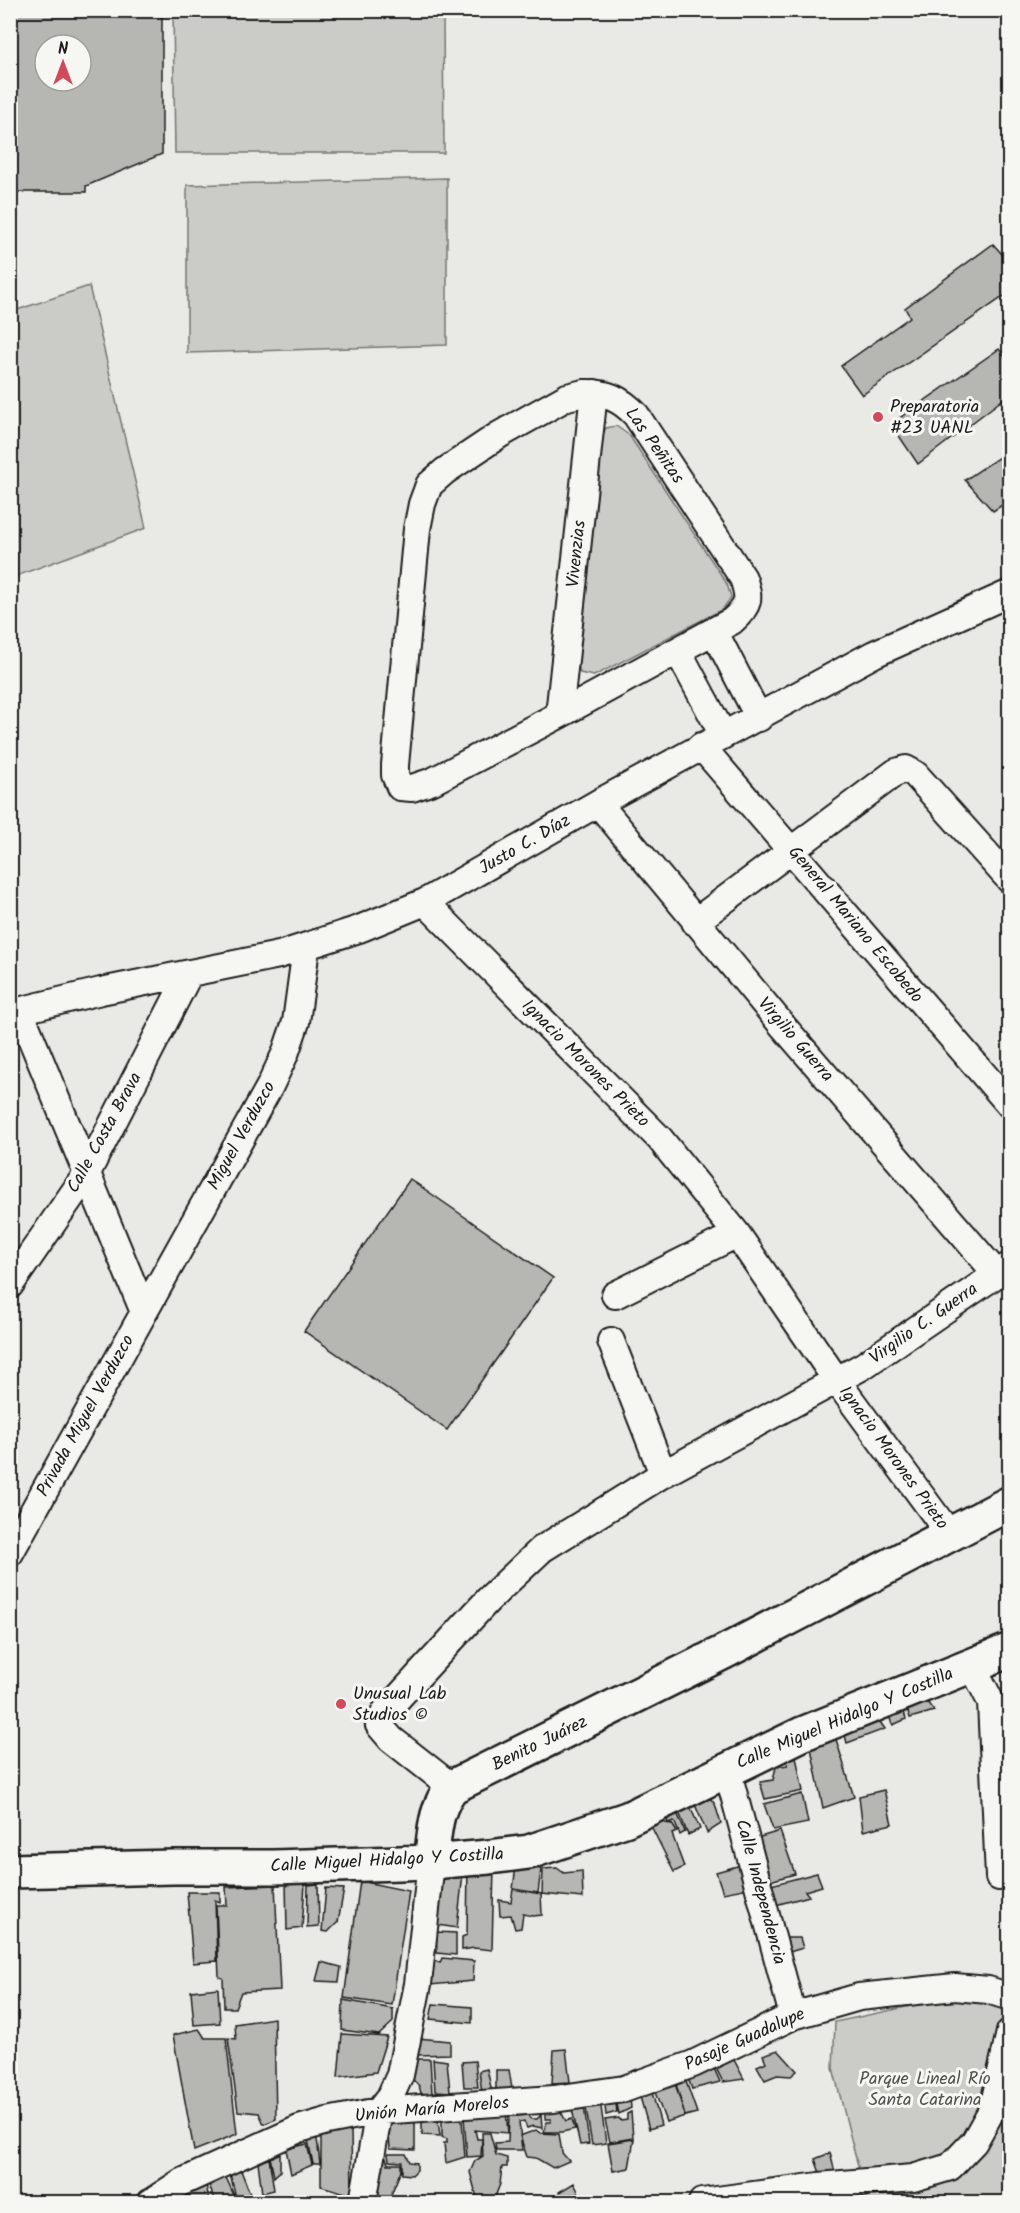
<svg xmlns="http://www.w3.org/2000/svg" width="1020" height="2213" viewBox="0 0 1020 2213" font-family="Kalam,sans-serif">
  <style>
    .green { fill: #cbcbc7; stroke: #747472; stroke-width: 1.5 }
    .building { fill: #b6b6b3; stroke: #1c1c1c; stroke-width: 1.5; fill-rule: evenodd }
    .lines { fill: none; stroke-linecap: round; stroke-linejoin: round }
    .street-casing { stroke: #1c1c1c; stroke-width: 30 }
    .secondary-casing { stroke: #1c1c1c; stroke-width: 38 }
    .street { stroke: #f6f6f2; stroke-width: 26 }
    .secondary { stroke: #f6f6f2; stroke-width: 33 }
    .poi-dot { fill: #d1495b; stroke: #f6f6f2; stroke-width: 2 }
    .labels { text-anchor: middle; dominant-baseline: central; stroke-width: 6; stroke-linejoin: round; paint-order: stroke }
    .poi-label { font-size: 18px; fill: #1c1c1c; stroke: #f6f6f2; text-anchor: start }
    .street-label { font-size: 18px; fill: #1c1c1c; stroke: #f6f6f2 }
    .park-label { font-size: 18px; fill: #51514f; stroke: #f6f6f2 }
  </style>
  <rect width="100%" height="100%" fill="#e9e9e5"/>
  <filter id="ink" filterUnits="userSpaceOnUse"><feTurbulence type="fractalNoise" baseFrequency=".0167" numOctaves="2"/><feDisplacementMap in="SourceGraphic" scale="12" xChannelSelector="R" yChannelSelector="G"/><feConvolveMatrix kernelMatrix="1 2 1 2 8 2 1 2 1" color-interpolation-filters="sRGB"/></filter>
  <g filter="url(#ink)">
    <path class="green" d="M 173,11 L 443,11 L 444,153 L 175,153 Z
      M 447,178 L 447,345 L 187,353 L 187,185 Z
      M 89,286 L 146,528 L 11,578 L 11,312 Z
      M 616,426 L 629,435 L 727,584 L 731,597 L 723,609 L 594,676 L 580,673 L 577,661 L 600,439 L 606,428 Z
      M 939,2000 L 1009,2004 L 1009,2202 L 851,2202 L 866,2198 L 833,2068 L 835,2022 Z"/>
    <path class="building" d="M 10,10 L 162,10 L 162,154 L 86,186 L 86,192 L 10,192 ZM 45,45 L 81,45 L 81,81 L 45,81 Z
      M 993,244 L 1010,263 L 1010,292 L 862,395 L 841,366 L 910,317 L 905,308 Z
      M 999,349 L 1010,363 L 1010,394 L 918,464 L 891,424 Z
      M 1010,450 L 1010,500 L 993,511 L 965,480 Z
      M 410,1179 L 553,1278 L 447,1430 L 304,1331 Z
      M 920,1693 L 934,1711 L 910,1718 L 904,1700 Z
      M 901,1701 L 906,1719 L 893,1725 L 885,1709 Z
      M 873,1712 L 885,1729 L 847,1743 L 842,1723 Z
      M 834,1733 L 854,1797 L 823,1808 L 810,1743 Z
      M 794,1747 L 803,1791 L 765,1799 L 760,1782 L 773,1780 L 776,1767 L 788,1765 L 783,1751 Z
      M 884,1790 L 892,1824 L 863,1831 L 859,1796 Z
      M 706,1793 L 715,1804 L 721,1824 L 707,1833 L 693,1800 Z
      M 802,1794 L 808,1823 L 773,1830 L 764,1804 Z
      M 688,1802 L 700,1829 L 688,1835 L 677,1807 Z
      M 675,1808 L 685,1832 L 680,1835 L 674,1821 L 668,1823 L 664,1813 Z
      M 661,1813 L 665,1823 L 672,1824 L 677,1832 L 672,1834 L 684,1867 L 674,1872 L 647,1818 Z
      M 780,1831 L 795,1874 L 766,1882 L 757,1838 Z
      M 741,1865 L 744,1889 L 723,1893 L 716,1872 Z
      M 494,1866 L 492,1950 L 474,1948 L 462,1950 L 462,1937 L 467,1935 L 468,1867 Z
      M 516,1866 L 541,1869 L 538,1893 L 513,1889 Z
      M 557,1868 L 564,1873 L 582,1871 L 583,1898 L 542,1894 L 543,1869 Z
      M 463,1873 L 457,1928 L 438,1925 L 442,1875 Z
      M 817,1873 L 822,1886 L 805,1891 L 809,1896 L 768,1907 L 767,1886 Z
      M 360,1881 L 409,1891 L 392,2005 L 344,1998 Z
      M 286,1883 L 305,1884 L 302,1928 L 287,1930 Z
      M 318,1884 L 319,1926 L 307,1927 L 308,1885 Z
      M 275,1885 L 280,1990 L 241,1992 L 235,2008 L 224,2008 L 223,1978 L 219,1977 L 216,1905 L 227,1905 L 226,1887 Z
      M 326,1888 L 344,1889 L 338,1922 L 328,1932 L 322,1931 Z
      M 513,1889 L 541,1894 L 542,1915 L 533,1916 L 523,1914 L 521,1928 L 515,1929 L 511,1915 L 500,1916 L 499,1900 L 511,1902 Z
      M 187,1892 L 220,1892 L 220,1902 L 215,1900 L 217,1961 L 193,1963 Z
      M 436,1932 L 456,1933 L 456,1955 L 437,1953 Z
      M 784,1938 L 800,1938 L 803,1948 L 786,1953 Z
      M 442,1958 L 474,1961 L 473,1981 L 430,1985 L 433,1960 L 440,1963 Z
      M 321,1962 L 341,1967 L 339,1982 L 316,1981 Z
      M 218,1988 L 220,2023 L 194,2025 L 191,1991 Z
      M 343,2000 L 393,2009 L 393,2022 L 379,2035 L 342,2030 Z
      M 433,2004 L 472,2007 L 472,2023 L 430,2019 Z
      M 274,2018 L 276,2119 L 264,2124 L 259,2113 L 238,2111 L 228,2038 L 236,2039 L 235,2024 Z
      M 199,2029 L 205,2038 L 226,2038 L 237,2134 L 194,2151 L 173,2035 Z
      M 342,2034 L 387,2037 L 376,2072 L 338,2077 Z
      M 417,2038 L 450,2041 L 450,2054 L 418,2055 Z
      M 566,2049 L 570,2082 L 552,2083 L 554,2050 Z
      M 778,2050 L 797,2071 L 791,2076 L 777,2075 L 765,2080 L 757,2066 L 766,2062 L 763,2055 Z
      M 733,2058 L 744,2079 L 723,2082 L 715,2066 Z
      M 413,2059 L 430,2059 L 432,2094 L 422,2096 L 419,2086 L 409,2076 Z
      M 433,2059 L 447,2061 L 450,2092 L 435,2091 Z
      M 710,2059 L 720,2082 L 692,2089 L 685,2070 Z
      M 475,2061 L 478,2087 L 464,2087 L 462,2062 Z
      M 487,2069 L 492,2092 L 482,2093 L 479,2071 Z
      M 496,2070 L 509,2070 L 512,2089 L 496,2090 Z
      M 683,2073 L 697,2113 L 685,2116 L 674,2077 Z
      M 673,2077 L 685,2116 L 666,2122 L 652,2084 Z
      M 651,2089 L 661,2125 L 649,2129 L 639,2093 Z
      M 615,2097 L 617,2112 L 606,2115 L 604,2098 Z
      M 630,2098 L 631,2108 L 619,2114 L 616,2099 Z
      M 600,2100 L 606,2143 L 592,2145 L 585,2102 Z
      M 584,2106 L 589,2144 L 580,2145 L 572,2109 Z
      M 560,2110 L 566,2121 L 572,2119 L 575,2129 L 562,2132 L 544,2132 L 546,2122 L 551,2122 L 551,2119 L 545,2119 L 545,2114 Z
      M 506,2111 L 508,2133 L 475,2130 L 477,2139 L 482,2139 L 481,2156 L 467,2157 L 464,2117 Z
      M 631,2112 L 633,2138 L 610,2142 L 605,2120 L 619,2118 L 621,2121 L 627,2120 L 627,2114 Z
      M 515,2114 L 516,2116 L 529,2115 L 531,2119 L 537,2119 L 541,2115 L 542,2128 L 533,2126 L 527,2128 L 524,2121 L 519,2122 L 522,2150 L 496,2150 L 495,2143 L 508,2142 L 509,2115 Z
      M 453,2115 L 462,2121 L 465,2157 L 446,2163 L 444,2143 L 447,2143 L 447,2139 L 442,2137 L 442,2116 Z
      M 422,2118 L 438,2120 L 440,2136 L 422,2135 Z
      M 388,2121 L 415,2121 L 415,2150 L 390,2149 Z
      M 351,2129 L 352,2195 L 321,2186 L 321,2134 Z
      M 536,2130 L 540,2133 L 559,2134 L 562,2153 L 569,2161 L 553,2168 L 536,2158 L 527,2157 L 520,2136 Z
      M 482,2133 L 490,2133 L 496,2155 L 507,2158 L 507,2167 L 502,2167 L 500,2184 L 495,2197 L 477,2198 L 470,2172 L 475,2161 L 483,2156 Z
      M 317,2139 L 320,2164 L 313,2164 L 308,2140 Z
      M 634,2139 L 629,2168 L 613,2171 L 608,2143 Z
      M 307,2144 L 312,2165 L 291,2174 L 286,2149 Z
      M 273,2150 L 280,2151 L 280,2171 L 274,2177 L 270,2157 L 273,2157 Z
      M 830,2153 L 835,2172 L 820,2173 L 815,2159 Z
      M 388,2154 L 406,2154 L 410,2162 L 417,2163 L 417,2170 L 412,2175 L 402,2174 L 402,2162 L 389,2161 Z
      M 269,2158 L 274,2190 L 262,2193 L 258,2162 Z
      M 381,2158 L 386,2158 L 388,2164 L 401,2164 L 401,2170 L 388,2202 L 369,2202 Z
      M 240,2168 L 251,2196 L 237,2201 L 230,2174 Z
      M 225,2175 L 237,2202 L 215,2202 L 209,2184 Z
      M 206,2183 L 209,2202 L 191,2202 L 186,2189 Z
      M 574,2183 L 583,2202 L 563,2202 L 559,2192 Z
      M 310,2195 L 325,2198 L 326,2202 L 311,2202 Z"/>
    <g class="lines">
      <g class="street-casing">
        <path id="street" d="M 584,393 C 606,392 621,399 636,415 L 743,578 C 750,599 750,605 732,621 L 559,715 L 433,781 L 412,788 L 400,787 L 395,775 L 395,765 L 417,529 L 422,504 L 429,485 L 445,471 L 499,435 L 567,397 Z
          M 714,631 L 759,718
          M 678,651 L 723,735
          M 559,715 L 594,393
          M 701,746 L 1010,1105
          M 598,803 L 782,1025 L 996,1273
          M 425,902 L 660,1139 L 737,1234 L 837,1381 L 950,1535
          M 695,922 L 896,772 L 906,769 L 915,774 L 1010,880
          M 20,1011 L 144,1312
          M 10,1013 L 101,991 L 279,955 L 359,929 L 425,902 L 598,803 L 874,654 L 1010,593
          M 10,1285 L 86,1175 L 189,974
          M 615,1295 L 737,1234
          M 611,1341 L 663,1474
          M 10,1553 L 270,1086 L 285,1054 L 296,1022 L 306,948
          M 972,1665 L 991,1702 L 999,1877
          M 727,1769 L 793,2016
          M 452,1787 L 391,1739 L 379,1725 L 385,1712 L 488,1600 L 542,1549 L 663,1474 L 863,1366 L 1010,1265
          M 151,2202 L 180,2183 L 299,2129 L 327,2121 L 379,2111 L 554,2099 L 624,2089 L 693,2064 L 793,2016 L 859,1997 L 955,1987 L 988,1990 L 1010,1997
          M 363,2202 L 379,2111 L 390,2097 L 400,2075 L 418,1984 L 431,1862
          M 702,2202 L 819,2186 L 913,2178 L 950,2167 L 974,2142 L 993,2108 L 1010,2032"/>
      </g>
      <g class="secondary-casing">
        <path id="secondary" d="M 431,1862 C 435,1833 434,1810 452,1787 L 724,1652 L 1010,1503
          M 10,1871 L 173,1867 L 274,1867 L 431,1862 L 489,1857 L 529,1852 L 627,1819 L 802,1734 L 1010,1650"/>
      </g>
      <use href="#street" class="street"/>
      <use href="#secondary" class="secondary"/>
    </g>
  </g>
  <g class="poi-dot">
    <circle cx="878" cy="417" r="6"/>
    <circle cx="341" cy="1704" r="6"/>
  </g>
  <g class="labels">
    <g class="poi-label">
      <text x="890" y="407">Preparatoria<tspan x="890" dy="21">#23 UANL</tspan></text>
      <text x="353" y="1694">Unusual Lab<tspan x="353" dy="21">Studios ©</tspan></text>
    </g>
    <g class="street-label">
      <text transform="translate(654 446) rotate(55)">Las Peñitas</text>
      <text transform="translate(577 554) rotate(-84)">Vivenzias</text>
      <text transform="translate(525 845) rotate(-30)">Justo C. Díaz</text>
      <text transform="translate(855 925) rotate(50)">General Mariano Escobedo</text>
      <text transform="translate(795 1040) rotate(49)">Virgilio Guerra</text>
      <text transform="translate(585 1064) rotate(45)">Ignacio Morones Prieto</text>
      <text transform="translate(105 1133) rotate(-61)">Calle Costa Brava</text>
      <text transform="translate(242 1136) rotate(-61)">Miguel Verduzco</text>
      <text transform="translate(924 1324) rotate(-35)">Virgilio C. Guerra</text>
      <text transform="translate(86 1416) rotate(-61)">Privada Miguel Verduzco</text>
      <text transform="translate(893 1458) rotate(54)">Ignacio Morones Prieto</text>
      <text transform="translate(845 1719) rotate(-23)">Calle Miguel Hidalgo Y Costilla</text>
      <text transform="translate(540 1744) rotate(-26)">Benito Juárez</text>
      <text transform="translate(387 1861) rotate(-3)">Calle Miguel Hidalgo Y Costilla</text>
      <text transform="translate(760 1892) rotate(75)">Calle Independencia</text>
      <text transform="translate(745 2040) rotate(-24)">Pasaje Guadalupe</text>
      <text transform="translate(432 2110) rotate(-5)">Unión María Morelos</text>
    </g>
    <g class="park-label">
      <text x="925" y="2079">Parque Lineal Río<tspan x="925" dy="21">Santa Catarina</tspan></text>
    </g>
  </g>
  <rect width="1020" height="2213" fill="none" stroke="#f6f6f2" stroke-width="36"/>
  <rect x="18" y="18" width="984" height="2177" fill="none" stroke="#1c1c1c" stroke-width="2" filter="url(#ink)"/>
  <g transform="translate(63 63)"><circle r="28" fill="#f6f6f2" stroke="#9f9f9c" stroke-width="1.5"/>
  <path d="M0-4.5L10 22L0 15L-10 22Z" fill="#d1495b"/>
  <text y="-9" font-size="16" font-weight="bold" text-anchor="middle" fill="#1c1c1c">N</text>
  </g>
</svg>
